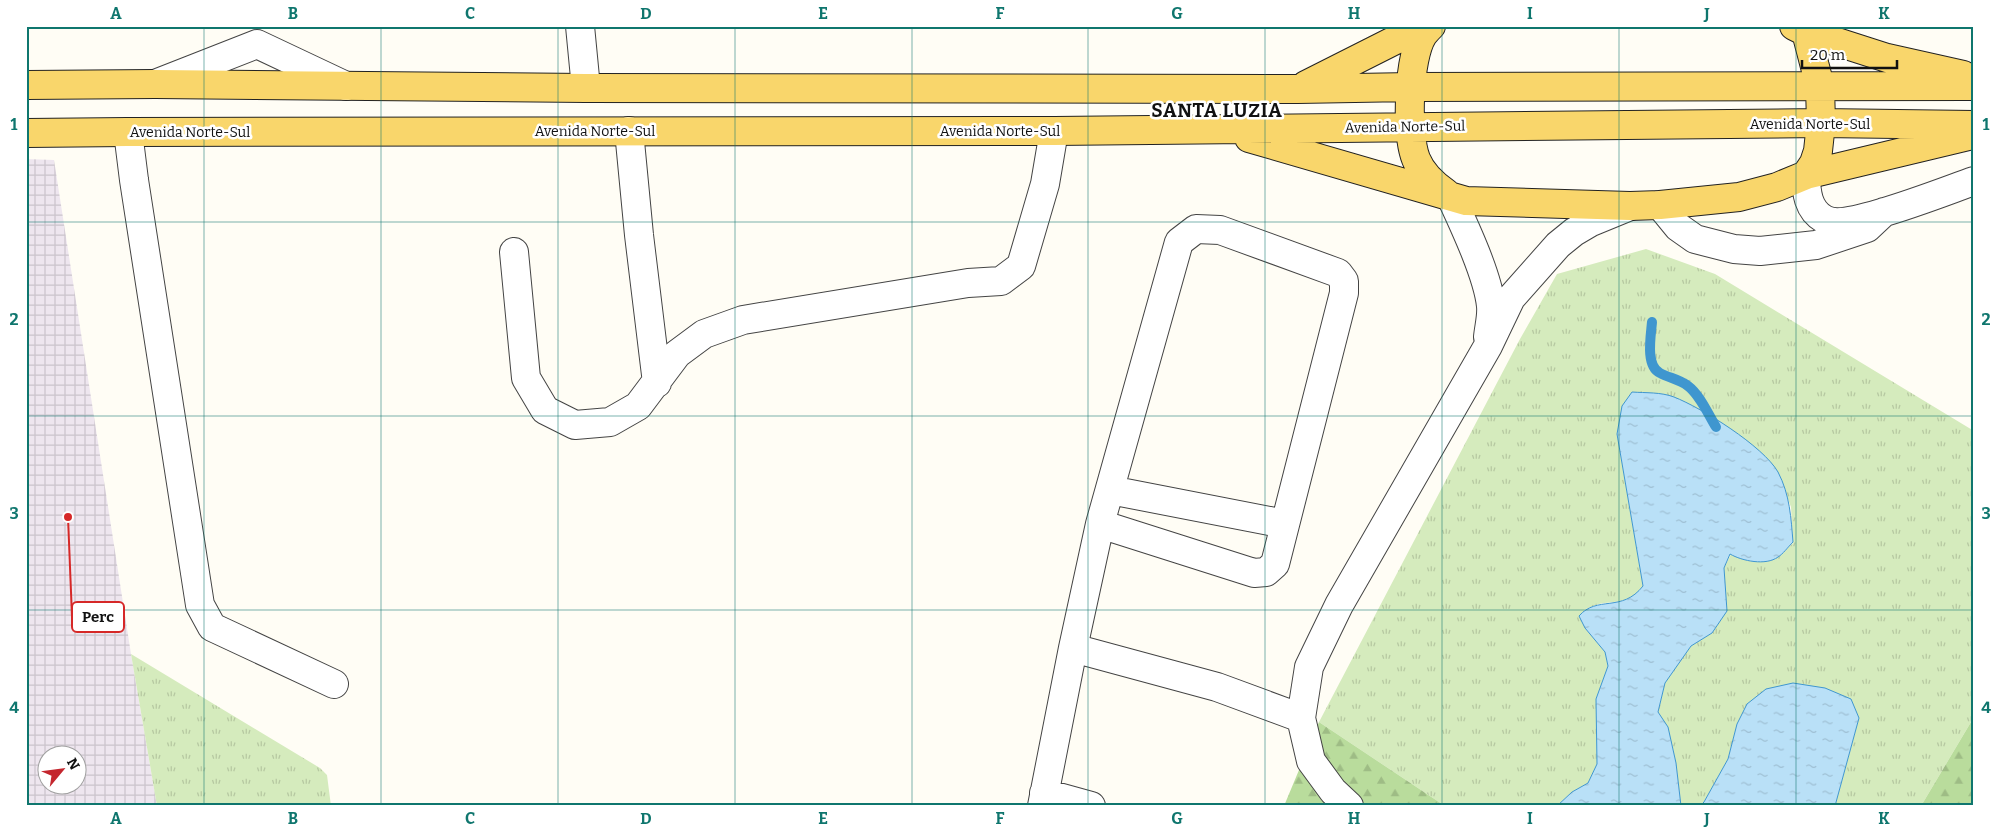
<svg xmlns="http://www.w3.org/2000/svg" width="2000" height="832" viewBox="0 0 2000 832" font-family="Bitter,serif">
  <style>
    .industrial { fill: url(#industrial-grid); fill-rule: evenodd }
    .grass { fill: url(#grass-tufts) }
    .forest { fill: url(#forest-firs) }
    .water { fill: url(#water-ripples); stroke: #3f96cf }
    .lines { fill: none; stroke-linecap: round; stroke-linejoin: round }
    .stream { stroke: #3f96cf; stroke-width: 10 }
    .minor-casing { stroke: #444; stroke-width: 30 }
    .major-casing { stroke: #222; stroke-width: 30 }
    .minor { stroke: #fff; stroke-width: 28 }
    .major { stroke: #f9d66b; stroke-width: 28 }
    .grid { fill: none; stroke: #0f766e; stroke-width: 1; stroke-opacity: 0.55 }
    .labels { text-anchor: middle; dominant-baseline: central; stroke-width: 5; stroke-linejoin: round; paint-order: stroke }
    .street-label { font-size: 14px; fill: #111; stroke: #fff }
    .district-label { font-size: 19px; font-weight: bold; letter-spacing: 1px; fill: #111; stroke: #fff }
    .leader { fill: none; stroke: #d62828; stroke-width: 2 }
    .callout-dot { fill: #d62828; stroke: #fff; stroke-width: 2 }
    .callout { fill: #fff; stroke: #d62828; stroke-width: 2 }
    .callout-label { font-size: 15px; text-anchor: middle; font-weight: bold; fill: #111 }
    .neatline { fill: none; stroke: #0f766e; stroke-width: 2 }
    .grid-label { font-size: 16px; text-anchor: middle; font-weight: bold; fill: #0f766e }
  </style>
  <defs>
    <pattern id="industrial-grid" width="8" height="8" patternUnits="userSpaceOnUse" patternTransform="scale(1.25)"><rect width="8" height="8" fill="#eee6ef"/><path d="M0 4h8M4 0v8" fill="none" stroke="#cbc4cc"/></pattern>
    <pattern id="grass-tufts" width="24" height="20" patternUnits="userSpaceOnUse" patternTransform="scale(1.25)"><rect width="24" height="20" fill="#d5ebbd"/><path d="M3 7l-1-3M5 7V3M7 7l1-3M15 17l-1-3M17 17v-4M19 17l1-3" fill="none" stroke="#b6c8a1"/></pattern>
    <pattern id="forest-firs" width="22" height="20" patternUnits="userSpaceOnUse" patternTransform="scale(1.25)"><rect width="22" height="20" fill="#b9dc9c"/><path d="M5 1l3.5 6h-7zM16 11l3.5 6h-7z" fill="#9ebc85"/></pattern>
    <pattern id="water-ripples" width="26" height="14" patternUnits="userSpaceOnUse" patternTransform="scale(1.25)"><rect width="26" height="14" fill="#b9e0f7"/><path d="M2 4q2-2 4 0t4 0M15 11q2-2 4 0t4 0" fill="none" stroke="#9ebfd3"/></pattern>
  </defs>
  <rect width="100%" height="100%" fill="#fffdf5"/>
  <path class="industrial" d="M 26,159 L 54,160 L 131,654 L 157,806 L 36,806 L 26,802 ZM 48,754 L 78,754 L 78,784 L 48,784 Z"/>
  <path class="grass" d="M 1646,249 L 1715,274 L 1974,431 L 1974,717 L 1921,806 L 1835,806 L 1859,718 L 1737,724 L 1728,759 L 1704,802 L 1700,806 L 1681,806 C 1677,773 1676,740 1658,712 L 1665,683 L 1691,646 L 1712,633 L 1727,611 L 1724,568 L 1731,554 C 1742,561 1766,566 1778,557 C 1783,554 1788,547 1793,543 L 1791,507 L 1777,471 L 1617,434 L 1643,586 C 1630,602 1623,601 1604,603 C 1597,604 1591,607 1584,610 L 1585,628 L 1605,652 L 1608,666 L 1596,699 L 1597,764 L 1588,783 L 1572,792 L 1557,806 L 1445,806 L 1319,722 L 1520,339 L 1557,274 Z
    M 131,654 L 320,768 L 327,775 L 331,806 L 157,806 Z"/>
  <path class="forest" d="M 1974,717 L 1974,806 L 1921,806 Z
    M 1319,722 L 1445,806 L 1284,806 Z"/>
  <path class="water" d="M 1632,392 C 1646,393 1661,392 1674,397 C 1702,408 1763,446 1778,472 C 1790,495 1791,518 1793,542 C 1788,547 1783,554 1778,557 C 1766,566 1742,561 1730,554 L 1724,568 L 1727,611 L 1712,633 L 1691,646 L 1665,683 L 1658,712 L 1668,727 L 1676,763 L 1681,806 L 1557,806 L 1572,792 L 1588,783 L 1597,764 L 1596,699 L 1608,666 L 1605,652 L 1585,628 L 1579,616 C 1597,595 1622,613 1643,586 L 1617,434 L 1622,406 Z
    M 1793,683 L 1825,688 L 1851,699 L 1859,718 L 1835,806 L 1700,806 L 1704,802 L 1728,759 L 1737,724 L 1747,704 L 1766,689 Z"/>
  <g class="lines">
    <path class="stream" d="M 1652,322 C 1651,335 1645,366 1660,373 C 1669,378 1679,379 1688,386 C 1700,395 1708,414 1716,427"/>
    <g class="minor-casing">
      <path id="minor" d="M 580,26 L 586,88
        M 155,84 L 257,44 L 346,86
        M 629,131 L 639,235 L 657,383
        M 128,132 L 134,180 L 200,605 L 212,627 L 334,684
        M 1806,175 C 1806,192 1808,210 1824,219 C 1845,232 1947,190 1974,181
        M 1451,197 C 1464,225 1488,276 1491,306 C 1492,316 1489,327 1488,337
        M 1660,205 L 1678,227 L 1695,239 L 1734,249 L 1760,251 L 1816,245 L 1867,228 L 1884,212
        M 514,252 L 526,378 L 545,410 L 575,425 L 610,422 L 638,406 L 677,354 L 704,334 L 743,320 L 968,283 L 1001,281 L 1021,266 L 1045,184 L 1054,131
        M 1110,490 L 1285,524
        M 1073,648 L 1217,687 L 1301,718
        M 1044,793 L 1091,806
        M 1042,806 L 1073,648 L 1100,524 L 1179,242 L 1196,229 L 1220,230 L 1338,273 L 1344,281 L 1344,293 L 1275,564 L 1266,572 L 1254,573 L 1100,524
        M 1349,806 L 1333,791 L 1311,761 L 1301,718 L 1309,667 L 1339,605 L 1488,346 L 1511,298 L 1558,245 L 1574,232 L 1591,222 L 1630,206"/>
    </g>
    <g class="major-casing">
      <path id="major" d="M 1431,26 C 1428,29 1425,32 1423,35 C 1408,58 1406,134 1416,159 C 1422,174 1433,184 1446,193
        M 1794,26 L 1806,32 L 1887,58 L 1963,75
        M 26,85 L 155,84 L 586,88 L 1298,89 L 1411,87 L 1974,86
        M 1306,85 L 1423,26
        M 26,133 L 128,132 L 1054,131 L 1821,123 L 1974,125
        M 1249,138 L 1466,201 L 1630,206 L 1660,205 L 1739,197 L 1777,187 L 1806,175 L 1814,163 L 1818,151 L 1821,123 L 1820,86 L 1806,32
        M 1806,175 L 1973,135"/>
    </g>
    <use href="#minor" class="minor"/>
    <use href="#major" class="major"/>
  </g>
  <path class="grid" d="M 204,26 L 204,806M 381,26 L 381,806M 558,26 L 558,806M 735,26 L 735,806M 912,26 L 912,806M 1088,26 L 1088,806M 1265,26 L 1265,806M 1442,26 L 1442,806M 1619,26 L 1619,806M 1796,26 L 1796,806M 26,222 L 1974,222M 26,416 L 1974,416M 26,610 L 1974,610"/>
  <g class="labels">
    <g class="street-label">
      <text x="1810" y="124">Avenida Norte-Sul</text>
      <text transform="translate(1405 127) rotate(-1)">Avenida Norte-Sul</text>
      <text x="595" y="131">Avenida Norte-Sul</text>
      <text x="1000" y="131">Avenida Norte-Sul</text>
      <text x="190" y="132">Avenida Norte-Sul</text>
    </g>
    <g class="district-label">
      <text x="1217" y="110">SANTA LUZIA</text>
    </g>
  </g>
  <path class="leader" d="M68 517L72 617"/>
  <circle class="callout-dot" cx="68" cy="517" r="5"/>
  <rect class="callout" x="72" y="602" width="52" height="30" rx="5"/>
  <g class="callout-label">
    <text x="98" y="622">Perc</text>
  </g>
  <rect width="2000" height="832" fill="none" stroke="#ffffff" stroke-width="55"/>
  <g transform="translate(62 770) rotate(61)"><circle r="24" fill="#ffffff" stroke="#a0a0a0"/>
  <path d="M0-4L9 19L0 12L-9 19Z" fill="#c4262e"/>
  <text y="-8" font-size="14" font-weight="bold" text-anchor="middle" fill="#111111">N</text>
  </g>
  <path d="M1802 60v8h95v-8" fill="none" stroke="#111111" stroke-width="2.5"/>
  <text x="1810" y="60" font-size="15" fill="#111111" stroke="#ffffff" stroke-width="4" paint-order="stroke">20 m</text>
  <rect x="28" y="28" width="1944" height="776" class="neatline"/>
  <g class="grid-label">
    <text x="116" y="19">A</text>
    <text x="293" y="19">B</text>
    <text x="470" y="19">C</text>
    <text x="646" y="19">D</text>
    <text x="823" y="19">E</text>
    <text x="1000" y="19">F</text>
    <text x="1177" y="19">G</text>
    <text x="1354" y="19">H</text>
    <text x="1530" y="19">I</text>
    <text x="1707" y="19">J</text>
    <text x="1884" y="19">K</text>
    <text x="14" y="130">1</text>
    <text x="1986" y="130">1</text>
    <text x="14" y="325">2</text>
    <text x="1986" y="325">2</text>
    <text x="14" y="519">3</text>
    <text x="1986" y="519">3</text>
    <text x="14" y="713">4</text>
    <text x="1986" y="713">4</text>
    <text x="116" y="824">A</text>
    <text x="293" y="824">B</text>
    <text x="470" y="824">C</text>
    <text x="646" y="824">D</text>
    <text x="823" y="824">E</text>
    <text x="1000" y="824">F</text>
    <text x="1177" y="824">G</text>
    <text x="1354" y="824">H</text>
    <text x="1530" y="824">I</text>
    <text x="1707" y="824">J</text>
    <text x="1884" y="824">K</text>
  </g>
</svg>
